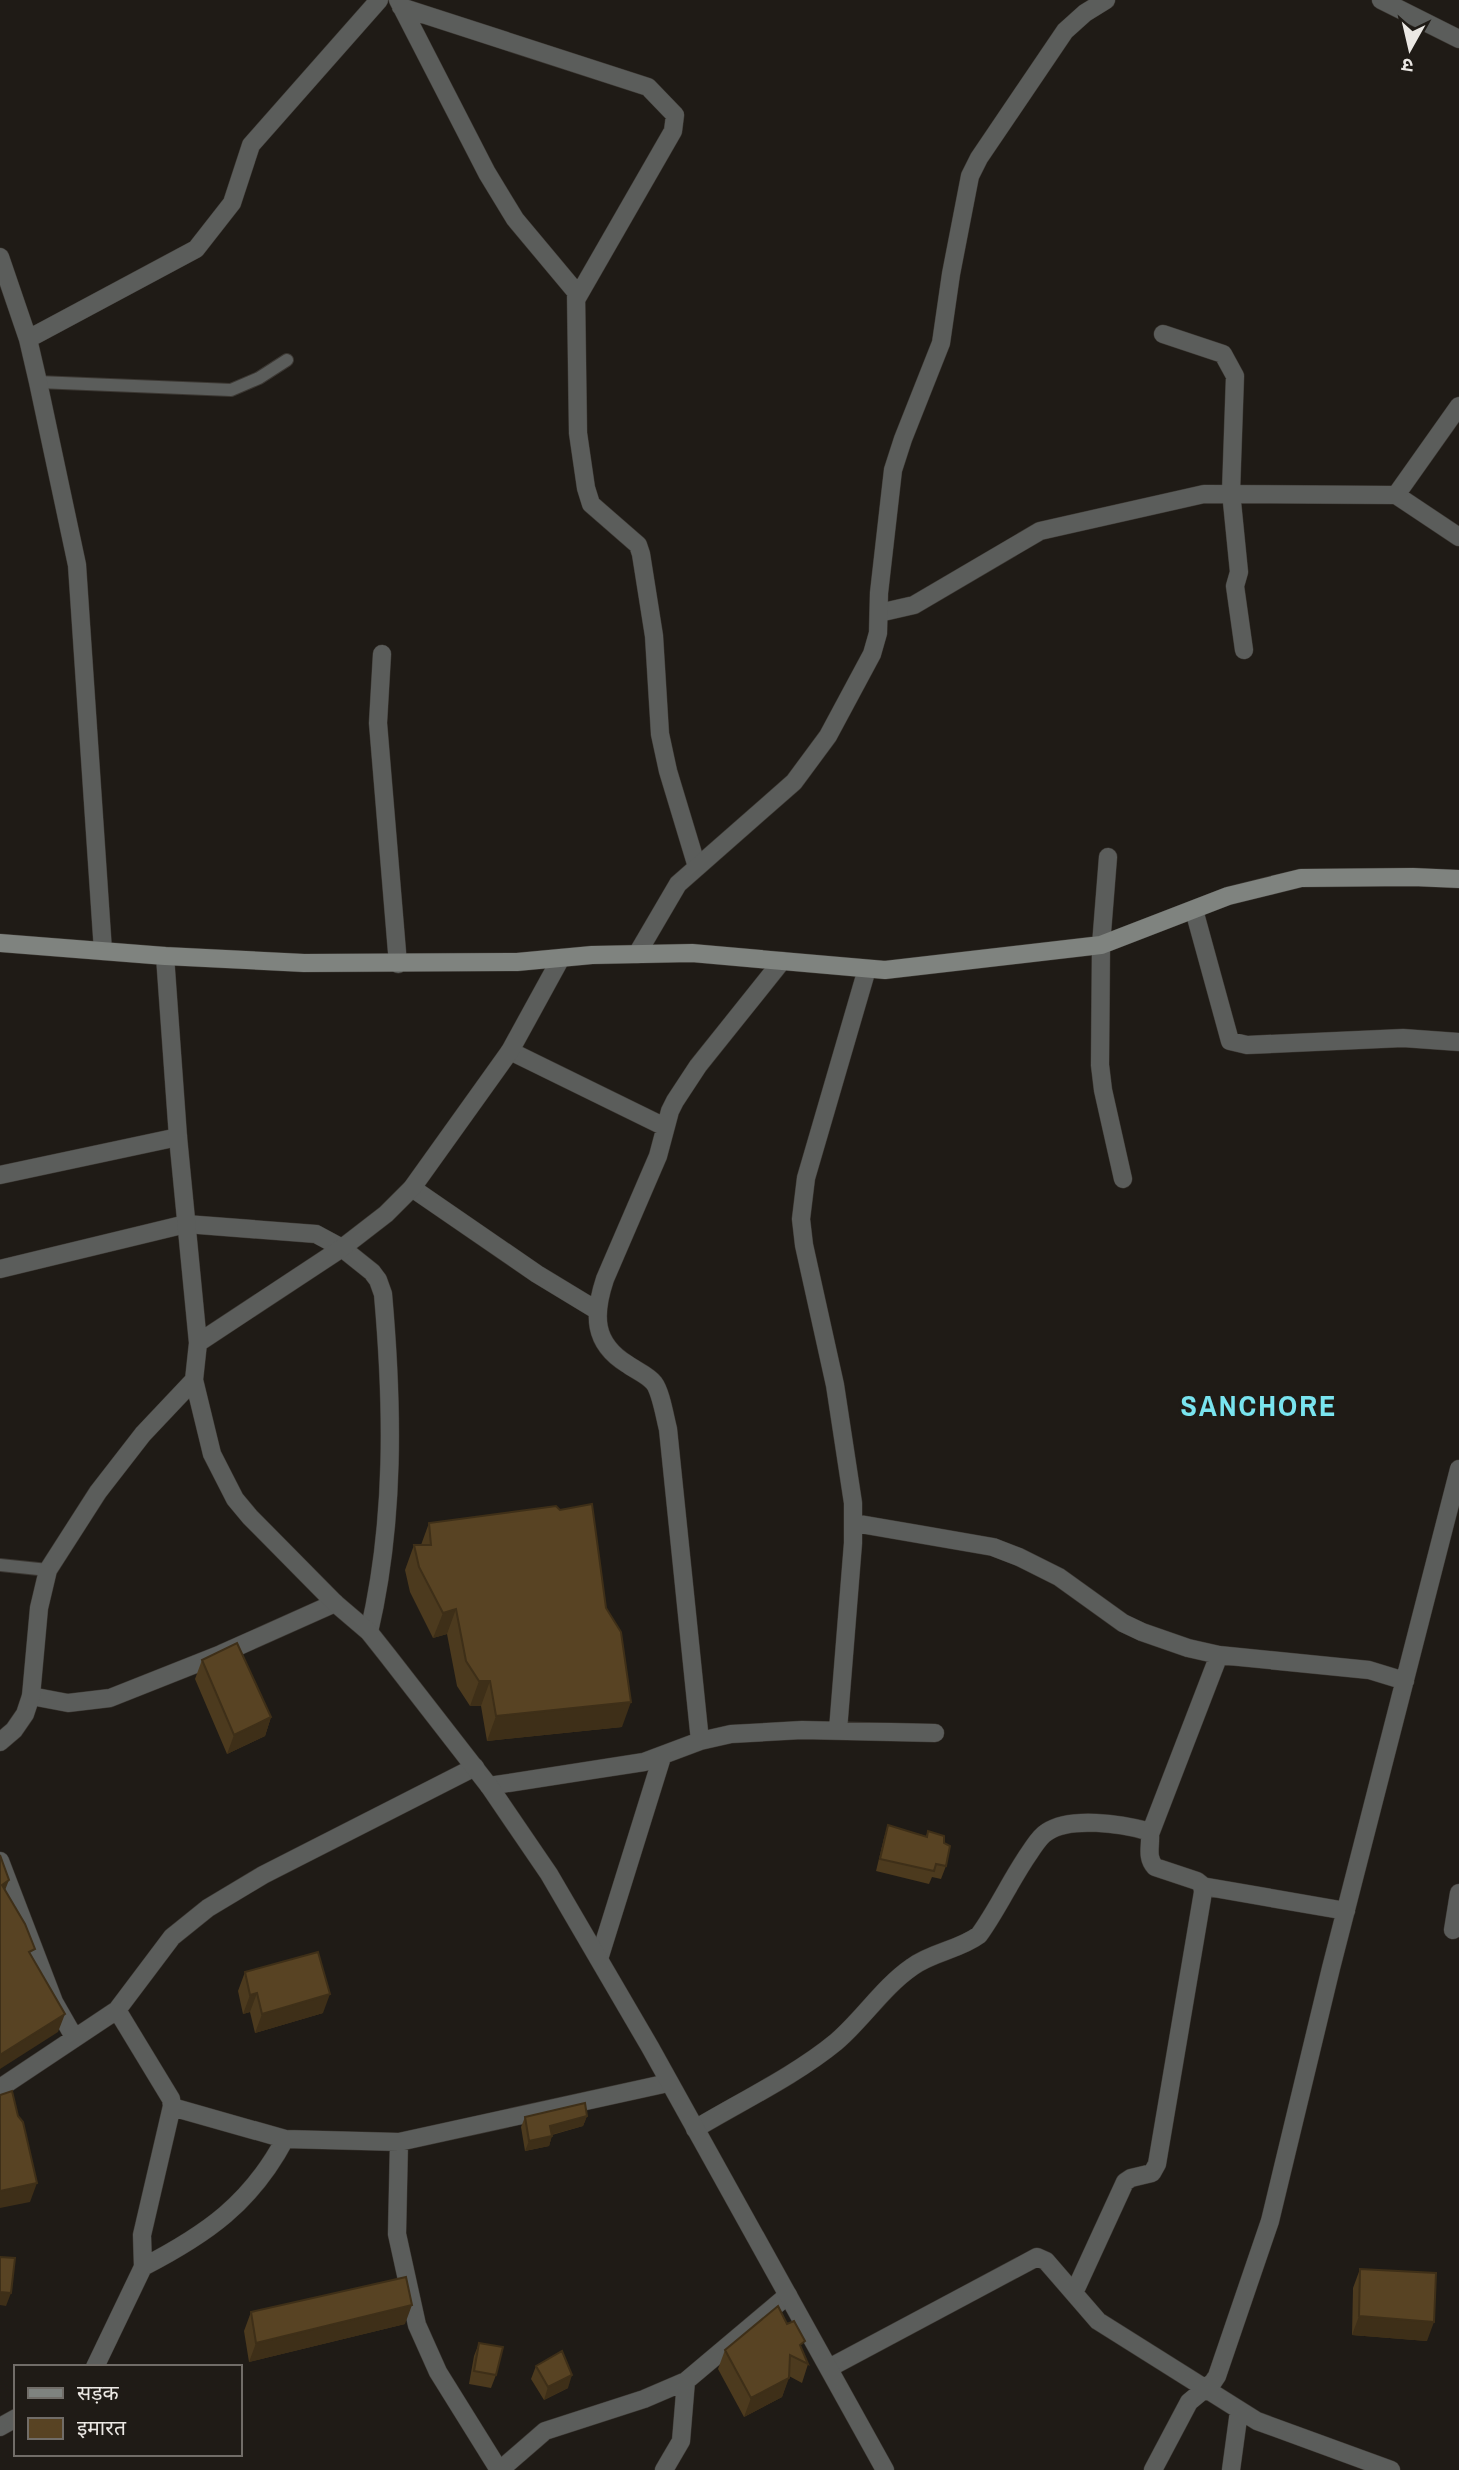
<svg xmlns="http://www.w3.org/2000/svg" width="1459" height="2470" viewBox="0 0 1459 2470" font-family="'Archivo Narrow','Noto Sans Devanagari',sans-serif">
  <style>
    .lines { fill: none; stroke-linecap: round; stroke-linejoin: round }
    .service-casing { stroke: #3c3833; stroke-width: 14 }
    .minor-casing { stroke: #3c3833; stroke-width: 19 }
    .tertiary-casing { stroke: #3c3833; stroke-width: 19 }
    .secondary-casing { stroke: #3c3833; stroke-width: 19 }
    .service { stroke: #5b5d5b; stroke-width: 12 }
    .minor { stroke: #5b5d5b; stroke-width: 18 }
    .tertiary { stroke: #5b5d5b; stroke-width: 18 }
    .secondary { stroke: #7f837f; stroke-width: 18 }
    .wall { fill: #4c3a1e }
    .shaded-wall { fill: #3e2f18 }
    .building { fill: #584323; stroke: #3e2f18; stroke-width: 2 }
    .labels { text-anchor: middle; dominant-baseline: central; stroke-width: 6; stroke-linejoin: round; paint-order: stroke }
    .district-label { font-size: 30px; font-weight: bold; letter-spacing: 2px; fill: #79e4ef; stroke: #1f1b16 }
  </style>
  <rect width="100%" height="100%" fill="#1f1b16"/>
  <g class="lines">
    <g class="service-casing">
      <path id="service" d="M 38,382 L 231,390 L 259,378 L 287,360
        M 0,1565 L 48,1570"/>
    </g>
    <g class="minor-casing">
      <path id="minor" d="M 398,0 L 487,173 L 515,219 L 576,292 L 578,433 L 586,488 L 591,504 L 638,545 L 641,554 L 654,636 L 660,734 L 668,771 L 697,867
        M 1381,0 L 1459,39
        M 401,7 L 648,87 L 675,115 L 673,131 L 577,298
        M 0,257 L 28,339 L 38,382 L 77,565 L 103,951
        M 1163,334 L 1223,354 L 1235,376 L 1231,492 L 1239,572 L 1235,586 L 1244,650
        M 28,339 L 196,249 L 232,203 L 251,145 L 379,0
        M 1396,495 L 1459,406
        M 879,613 L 914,605 L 1040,531 L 1204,494 L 1396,495 L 1459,537
        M 382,654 L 378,723 L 398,964
        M 1108,857 L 1101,945 L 1100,1065 L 1103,1090 L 1123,1179
        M 1194,910 L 1230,1041 L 1247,1045 L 1403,1038 L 1459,1042
        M 510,1051 L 665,1127
        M 0,1175 L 178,1137
        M 412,1188 L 537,1274 L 598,1311
        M 0,1269 L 186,1224 L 316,1234 L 342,1248 L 372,1272 L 378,1280 L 383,1294 C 393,1407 395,1521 369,1632
        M 854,1523 L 993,1547 L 1019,1557 L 1059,1577 L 1123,1623 L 1142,1632 L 1188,1648 L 1219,1655 L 1369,1670 L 1405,1681
        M 31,1696 L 68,1703 L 110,1698 L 221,1654 L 335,1603
        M 838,1730 L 853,1543 L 853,1503 L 835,1385 L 804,1245 L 801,1219 L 806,1178 L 867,969
        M 700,1741 L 668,1429 C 665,1418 661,1392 654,1383 C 648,1375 635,1370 627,1364 C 593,1343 593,1315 605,1279 L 658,1156 L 670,1111 L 675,1101 L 698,1066 L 782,961
        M 489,1786 L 644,1762 L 700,1741 L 731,1734 L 802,1730 L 935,1733
        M 1150,1834 L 1219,1655
        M 0,1861 L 54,2002 L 74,2037
        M 1202,1886 L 1346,1911
        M 1453,1930 L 1459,1893
        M 599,1959 L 662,1757
        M 0,2088 L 117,2010 L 172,1937 L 208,1908 L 263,1875 L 475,1767
        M 172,2107 L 285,2139 L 399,2142 L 668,2083
        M 695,2129 C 740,2102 796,2075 836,2042 C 863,2019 883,1987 912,1967 C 932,1952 959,1950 979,1935 C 998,1909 1011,1879 1030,1852 C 1035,1845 1039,1837 1047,1832 C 1070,1816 1122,1824 1147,1831 L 1150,1834 C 1151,1846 1146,1857 1155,1867 L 1197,1881 L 1202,1885 L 1203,1892 L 1157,2164 L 1152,2173 L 1131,2178 L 1125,2182 L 1074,2293
        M 399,2142 L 397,2234 L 417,2325 L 438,2372 L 499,2470
        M 143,2267 C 207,2234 251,2203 285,2139
        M 95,2367 L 143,2267 L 142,2235 L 172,2106 L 171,2099 L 117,2010
        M 829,2368 L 1037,2257 L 1046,2261 L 1098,2321 L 1257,2421 L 1391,2470
        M 0,2427 L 16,2418
        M 500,2470 L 545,2431 L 644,2399 L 686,2381 L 788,2295
        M 664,2470 L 681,2441 L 686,2381
        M 1153,2470 L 1189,2402 L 1213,2382 L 1217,2376 L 1270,2221 L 1331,1968 L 1459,1469
        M 1231,2470 L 1239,2411"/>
    </g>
    <g class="tertiary-casing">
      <path id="tertiary" d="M 637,954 L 678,884 L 794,782 L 828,736 L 872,654 L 878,633 L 879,593 L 893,470 L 903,439 L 941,343 L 951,274 L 970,176 L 979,158 L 1065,31 L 1085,13 L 1106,0
        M 165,956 L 178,1137 L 198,1343 L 194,1380 L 212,1454 L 235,1499 L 250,1517 L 335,1603 L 369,1632 L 388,1656 L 489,1786 L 549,1874 L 650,2047 L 885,2470
        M 198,1343 L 342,1248 L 386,1214 L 412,1188 L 510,1051 L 561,958
        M 0,1742 L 14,1730 L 25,1714 L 31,1696 L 39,1608 L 48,1570 L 98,1492 L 143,1434 L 194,1380"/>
    </g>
    <g class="secondary-casing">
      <path id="secondary" d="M 0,943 L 165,956 L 304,963 L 517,962 L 592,955 L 692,953 L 885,970 L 1101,945 L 1228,896 L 1301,878 L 1413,877 L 1459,879"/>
    </g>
    <use href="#service" class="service"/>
    <use href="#minor" class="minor"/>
    <use href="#tertiary" class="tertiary"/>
    <use href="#secondary" class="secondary"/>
  </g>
  <path class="wall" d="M 429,1523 L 622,1727 L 487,1741 L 481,1706 L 470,1706 L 457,1686 L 447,1634 L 433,1638 L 410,1592 L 405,1570 L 414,1545 L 421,1545 Z
    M 202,1660 L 271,1717 L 265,1736 L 227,1754 L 195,1679 Z
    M 888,1825 L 926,1836 L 928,1831 L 946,1866 L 941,1879 L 932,1877 L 929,1884 L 876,1871 L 884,1838 Z
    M 245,1972 L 323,2013 L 255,2033 L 250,2012 L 243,2014 L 238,1991 Z
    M 587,2116 L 583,2126 L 552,2135 L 549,2146 L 525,2151 L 521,2127 L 525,2117 Z
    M 1360,2269 L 1427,2341 L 1352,2335 L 1353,2288 Z
    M 251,2312 L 405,2324 L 249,2362 L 244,2331 Z
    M 787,2324 L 802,2349 L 808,2364 L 802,2383 L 789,2376 L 782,2397 L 744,2417 L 718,2369 L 725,2350 Z
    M 479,2343 L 496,2375 L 491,2388 L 469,2384 L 474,2356 Z
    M 536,2366 L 568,2388 L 544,2400 L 531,2379 Z"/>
  <path class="shaded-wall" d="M 456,1609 L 447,1634 L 433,1638 L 443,1613 Z
    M 479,1681 L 490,1681 L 481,1706 L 470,1706 Z
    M 631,1702 L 622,1727 L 487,1741 L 496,1716 Z
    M 271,1717 L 265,1736 L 227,1754 L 234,1735 Z
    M 9,1880 L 2,1898 L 2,1885 Z
    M 257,1993 L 250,2012 L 243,2014 L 250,1995 Z
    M 330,1994 L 323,2013 L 255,2033 L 262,2014 Z
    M 65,2014 L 58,2032 L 0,2069 L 0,2055 Z
    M 587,2116 L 583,2126 L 546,2136 L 550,2126 Z
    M 552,2136 L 549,2146 L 525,2151 L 529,2141 Z
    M 37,2183 L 30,2202 L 0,2208 L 0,2191 Z
    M 0,2292 L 11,2293 L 6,2306 L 0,2305 Z
    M 412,2305 L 405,2324 L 249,2362 L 256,2343 Z
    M 1359,2316 L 1434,2322 L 1427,2341 L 1352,2335 Z
    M 572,2375 L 568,2388 L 544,2400 L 548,2387 Z
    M 789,2378 L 782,2397 L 744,2417 L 751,2398 Z"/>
  <path class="building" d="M 592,1504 L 606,1608 L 621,1632 L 631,1702 L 496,1716 L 490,1681 L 479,1681 L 466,1661 L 456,1609 L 443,1613 L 419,1567 L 414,1545 L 431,1545 L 429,1523 L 556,1506 L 560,1510 Z
    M 237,1643 L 271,1717 L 234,1735 L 202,1660 Z
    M 888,1825 L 927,1837 L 928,1831 L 944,1836 L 944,1843 L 950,1846 L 946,1866 L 936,1864 L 934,1871 L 880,1859 Z
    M 0,1855 L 9,1880 L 2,1885 L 25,1924 L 35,1949 L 29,1952 L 65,2014 L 0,2055 Z
    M 318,1952 L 330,1994 L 262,2014 L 257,1993 L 250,1995 L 245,1972 Z
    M 12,2091 L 18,2116 L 23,2122 L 37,2183 L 0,2191 L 0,2095 Z
    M 585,2103 L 587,2116 L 550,2126 L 552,2136 L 529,2141 L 525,2117 Z
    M 0,2257 L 15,2258 L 11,2293 L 0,2292 Z
    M 1360,2269 L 1436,2273 L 1434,2322 L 1359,2316 Z
    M 406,2277 L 412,2305 L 256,2343 L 251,2312 Z
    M 778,2306 L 787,2324 L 794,2321 L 805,2341 L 800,2345 L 808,2364 L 790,2355 L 789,2378 L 751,2398 L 725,2350 Z
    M 479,2343 L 503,2347 L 496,2375 L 474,2371 Z
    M 562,2351 L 572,2375 L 548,2387 L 536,2366 Z"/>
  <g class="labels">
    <g class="district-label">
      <text x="1259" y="1405">SANCHORE</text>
    </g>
  </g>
  <rect x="14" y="2365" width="228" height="91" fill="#1f1b16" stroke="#716d68" stroke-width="2"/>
  <rect x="28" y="2388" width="35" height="10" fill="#7f837f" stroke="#716d68" stroke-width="2"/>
  <text x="77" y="2400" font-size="21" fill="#ebe8e4">सड़क</text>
  <rect x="28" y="2418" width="35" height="21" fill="#584323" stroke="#716d68" stroke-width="2"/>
  <text x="77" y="2435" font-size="21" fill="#ebe8e4">इमारत</text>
  <g transform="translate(1410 49) rotate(188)" stroke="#1f1b16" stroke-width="5" paint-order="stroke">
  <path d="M0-5L12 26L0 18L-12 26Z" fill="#ebe8e4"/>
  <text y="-10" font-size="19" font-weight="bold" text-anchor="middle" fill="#ebe8e4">उ</text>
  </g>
</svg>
